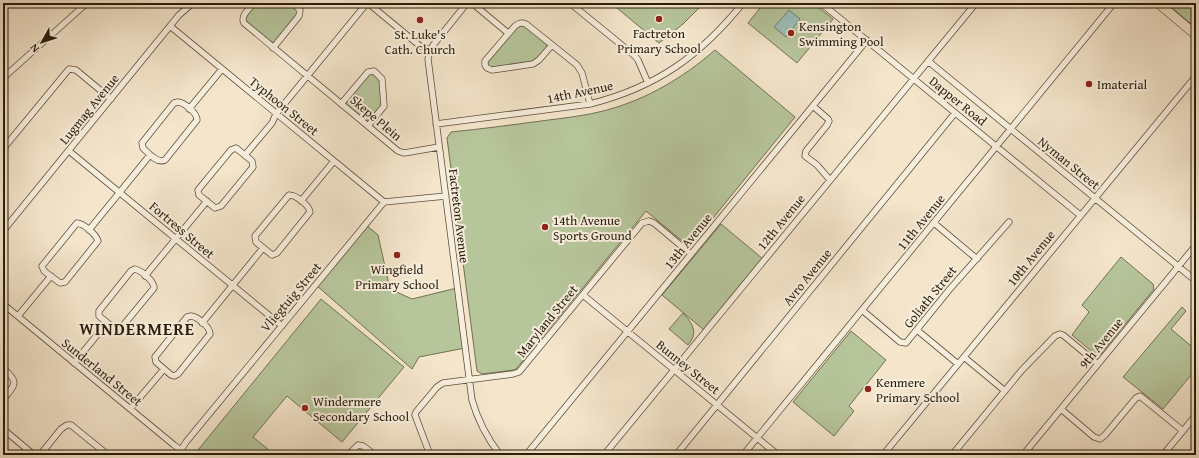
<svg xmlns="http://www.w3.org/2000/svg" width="1199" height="458" viewBox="0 0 1199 458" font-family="'Gentium Book Plus',serif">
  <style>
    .green { fill: #b7c59b; stroke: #707153 }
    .water { fill: #9cbfba; stroke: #6e7e74 }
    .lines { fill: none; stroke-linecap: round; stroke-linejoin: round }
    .street-casing { stroke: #5c4f3b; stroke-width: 7 }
    .primary-casing { stroke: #291d0b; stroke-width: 10 }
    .street { stroke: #f8eedd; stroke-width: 5.5 }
    .primary { stroke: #f4e5cb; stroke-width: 9 }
    .poi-dot { fill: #8f2418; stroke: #f8eedd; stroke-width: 1.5 }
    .labels { text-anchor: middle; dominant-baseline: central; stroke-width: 4; stroke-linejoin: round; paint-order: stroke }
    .poi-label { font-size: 13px; fill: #291d0b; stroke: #f8eedd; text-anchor: start }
    .street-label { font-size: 13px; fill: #291d0b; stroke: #f8eedd }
    .district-label { font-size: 17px; font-weight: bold; letter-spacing: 1px; fill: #291d0b; stroke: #f8eedd }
  </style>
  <rect width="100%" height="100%" fill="#f4e5cb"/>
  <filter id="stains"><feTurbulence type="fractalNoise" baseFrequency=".005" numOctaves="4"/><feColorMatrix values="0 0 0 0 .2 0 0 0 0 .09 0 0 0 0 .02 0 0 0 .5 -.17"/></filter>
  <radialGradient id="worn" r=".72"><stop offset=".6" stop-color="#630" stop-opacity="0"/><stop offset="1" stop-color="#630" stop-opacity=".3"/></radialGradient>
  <path class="green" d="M 256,3 L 290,3 L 296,8 L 298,14 L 275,43 L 271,43 L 246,23 L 244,18 Z
    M 611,3 L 704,3 L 683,24 L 659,43 Z
    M 764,3 L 813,3 L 833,19 L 797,63 L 748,23 Z
    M 1166,3 L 1196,3 L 1196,28 Z
    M 522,24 L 546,42 L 547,47 L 536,62 L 492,68 L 488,66 L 488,62 L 516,27 Z
    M 715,50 L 795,117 L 692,244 L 687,245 L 646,211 L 516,369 L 514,370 L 482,374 L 477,371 L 447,138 L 451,132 C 481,129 511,125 541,121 C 563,118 585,116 607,110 C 647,99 683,78 715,50 Z
    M 372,73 L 379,77 L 383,105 L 369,121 L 366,121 L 346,105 L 346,102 L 368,74 Z
    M 365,224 L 378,235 L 390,289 L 412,299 L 457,288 L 465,348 L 419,357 L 412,369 L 316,285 Z
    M 721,224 L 763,259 L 704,330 L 662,295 Z
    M 1121,257 L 1153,284 L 1154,289 L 1101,354 L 1096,355 L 1072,335 L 1089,312 L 1082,305 Z
    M 321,299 L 404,367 L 342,442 L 287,396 L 253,437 L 275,455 L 204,455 L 198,450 Z
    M 1182,307 L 1186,311 L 1171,329 L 1196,350 L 1196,369 L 1163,409 L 1123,377 Z
    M 683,313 C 692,323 699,332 688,345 L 669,329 Z
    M 851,331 L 886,360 L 849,406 L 854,411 L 834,436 L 793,402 Z"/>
  <path class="water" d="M 789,10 L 800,19 L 786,37 L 774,27 Z"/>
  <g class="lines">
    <g class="street-casing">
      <path id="street" d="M 254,3 C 249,9 240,16 244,23 L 398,151 L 404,153 L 439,147
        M 368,3 L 420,46 L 430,50
        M 467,3 L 434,44 L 430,50 L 428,59 L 472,400 C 478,421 487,438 500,455
        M 472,3 L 508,33
        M 570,3 L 635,56 L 638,60 L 648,83
        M 821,3 L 1080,215
        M 170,26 L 384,202
        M 552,45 L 539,60 L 533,64 L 492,70 L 487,68 L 485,65 L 485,61 L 515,26 C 519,23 521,22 526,24 L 577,65 L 582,73 L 590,104
        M 273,48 L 299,16 L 300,10 L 293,3
        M 928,61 L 1196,281
        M 3,78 L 87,3
        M 178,102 C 185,103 197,113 197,120 L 165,160 C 157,164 148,153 143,148 L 142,143 L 174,103 Z
        M 341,104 L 368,72 L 374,71 L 382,79 L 384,106 L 368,126
        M 813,106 L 828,119 L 829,121 L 827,125 L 806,151 L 805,156 L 817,165 L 830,180
        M 189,109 L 222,69
        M 436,124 L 590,104 C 657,87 700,56 743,3
        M 236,148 L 252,161 L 253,167 L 221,206 L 215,208 L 199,195 L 198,190 L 231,150 Z
        M 3,149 L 69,69 L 76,70 L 111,99
        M 69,151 L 282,326
        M 245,155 L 272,123 L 276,114 L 367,3
        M 289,195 C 296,195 309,205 310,212 L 277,253 L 272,255 L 256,242 L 255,236 Z
        M 301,201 L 334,161
        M 77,223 C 84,224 96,234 98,241 L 65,282 L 60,283 L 44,271 L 42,266 Z
        M 934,223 L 977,259
        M 89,230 L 150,155
        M 3,231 L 179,15 L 193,3
        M 135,269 C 142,271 154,281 154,288 L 121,328 L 118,330 L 115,329 L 99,316 L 99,311 L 131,271 Z
        M 145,276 L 207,201
        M 583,295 L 778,455
        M 3,304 L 174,445 L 188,455
        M 862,310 L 900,342 L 906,343 L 949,290 L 1009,222
        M 18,316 L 51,276
        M 191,316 C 198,317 210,327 210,334 L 178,374 L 174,376 L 171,375 L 156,362 L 155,357 L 187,317 Z
        M 202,323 L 263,248
        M 917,330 L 958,364
        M 964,357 L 1005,391
        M 74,363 L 107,323
        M 3,368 C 20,383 15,384 3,400
        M 130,409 L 164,369
        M 1061,409 L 1094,437 L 1100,439 L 1105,435 L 1136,398 L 1140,396 L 1183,431
        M 3,429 L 34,455
        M 40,455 L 61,429 L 67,425 L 71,425 L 108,455
        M 178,455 L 186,442 L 384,202 L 446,196
        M 348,455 L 358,445 L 363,446 L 375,455
        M 430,455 L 415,415 L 416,412 L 437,387 L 443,383 L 513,374 L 519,372 L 642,223 L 649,221 L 654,223 L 691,254
        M 526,455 L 867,40
        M 604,455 L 976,3
        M 676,455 L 955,113
        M 743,455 L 1114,3
        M 883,455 L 1196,76
        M 952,455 L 1022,370 L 1055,336 L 1060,334 L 1063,335 L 1098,364
        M 1023,455 L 1196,245
        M 1163,455 L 1196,415"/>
    </g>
    <g class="primary-casing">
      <path id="primary" d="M 1158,3 L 1196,35"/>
    </g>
    <use href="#street" class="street"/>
    <use href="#primary" class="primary"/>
  </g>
  <g class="poi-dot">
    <circle cx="659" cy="19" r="4"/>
    <circle cx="420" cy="20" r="4"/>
    <circle cx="791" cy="33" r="4"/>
    <circle cx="1089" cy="84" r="4"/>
    <circle cx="545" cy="227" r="4"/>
    <circle cx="397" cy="255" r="4"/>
    <circle cx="868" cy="389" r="4"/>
    <circle cx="305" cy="408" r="4"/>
  </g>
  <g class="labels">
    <g class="poi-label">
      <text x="799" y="26">Kensington<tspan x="799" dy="15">Swimming Pool</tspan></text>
      <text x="659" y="33" text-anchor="middle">Factreton<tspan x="659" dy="15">Primary School</tspan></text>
      <text x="420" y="34" text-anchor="middle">St. Luke's<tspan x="420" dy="15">Cath. Church</tspan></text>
      <text x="1097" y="84">Imaterial</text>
      <text x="553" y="220">14th Avenue<tspan x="553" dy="15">Sports Ground</tspan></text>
      <text x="397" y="269" text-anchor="middle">Wingfield<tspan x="397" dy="15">Primary School</tspan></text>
      <text x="876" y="382">Kenmere<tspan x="876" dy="15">Primary School</tspan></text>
      <text x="313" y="401">Windermere<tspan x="313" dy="15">Secondary School</tspan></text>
    </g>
    <g class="street-label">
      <text transform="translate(580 92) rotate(-12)">14th Avenue</text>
      <text transform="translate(958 101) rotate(39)">Dapper Road</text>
      <text transform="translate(284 106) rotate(39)">Typhoon Street</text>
      <text transform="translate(89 109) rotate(-51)">Lugmag Avenue</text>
      <text transform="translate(376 118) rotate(40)">Skepe Plein</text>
      <text transform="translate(1069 163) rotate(39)">Nyman Street</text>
      <text transform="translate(459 216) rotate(83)">Factreton Avenue</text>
      <text transform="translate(781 222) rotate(-51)">12th Avenue</text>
      <text transform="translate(921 222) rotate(-51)">11th Avenue</text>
      <text transform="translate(182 230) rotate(40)">Fortress Street</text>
      <text transform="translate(688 241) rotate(-51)">13th Avenue</text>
      <text transform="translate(1031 258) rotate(-51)">10th Avenue</text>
      <text transform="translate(807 277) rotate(-51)">Avro Avenue</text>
      <text transform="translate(291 297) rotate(-50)">Vliegtuig Street</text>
      <text transform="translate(930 297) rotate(-51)">Goliath Street</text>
      <text transform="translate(547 321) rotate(-51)">Maryland Street</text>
      <text transform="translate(1101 343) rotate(-51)">9th Avenue</text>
      <text transform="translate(688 367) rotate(39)">Bunney Street</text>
      <text transform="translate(102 372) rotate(39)">Sunderland Street</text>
    </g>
    <g class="district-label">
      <text x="137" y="328">WINDERMERE</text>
    </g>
  </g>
  <rect width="1199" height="458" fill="none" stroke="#f4e5cb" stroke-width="16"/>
  <rect x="4" y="4" width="1191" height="450" fill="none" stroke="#291d0b" stroke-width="2"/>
  <rect x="8" y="8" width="1183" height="442" fill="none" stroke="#291d0b"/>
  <g transform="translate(42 42) rotate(231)" stroke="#f8eedd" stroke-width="3" paint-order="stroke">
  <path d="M0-3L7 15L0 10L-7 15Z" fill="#291d0b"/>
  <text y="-6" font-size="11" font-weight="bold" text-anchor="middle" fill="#291d0b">N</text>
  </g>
  <rect width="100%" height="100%" filter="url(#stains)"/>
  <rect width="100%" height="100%" fill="url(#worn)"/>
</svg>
